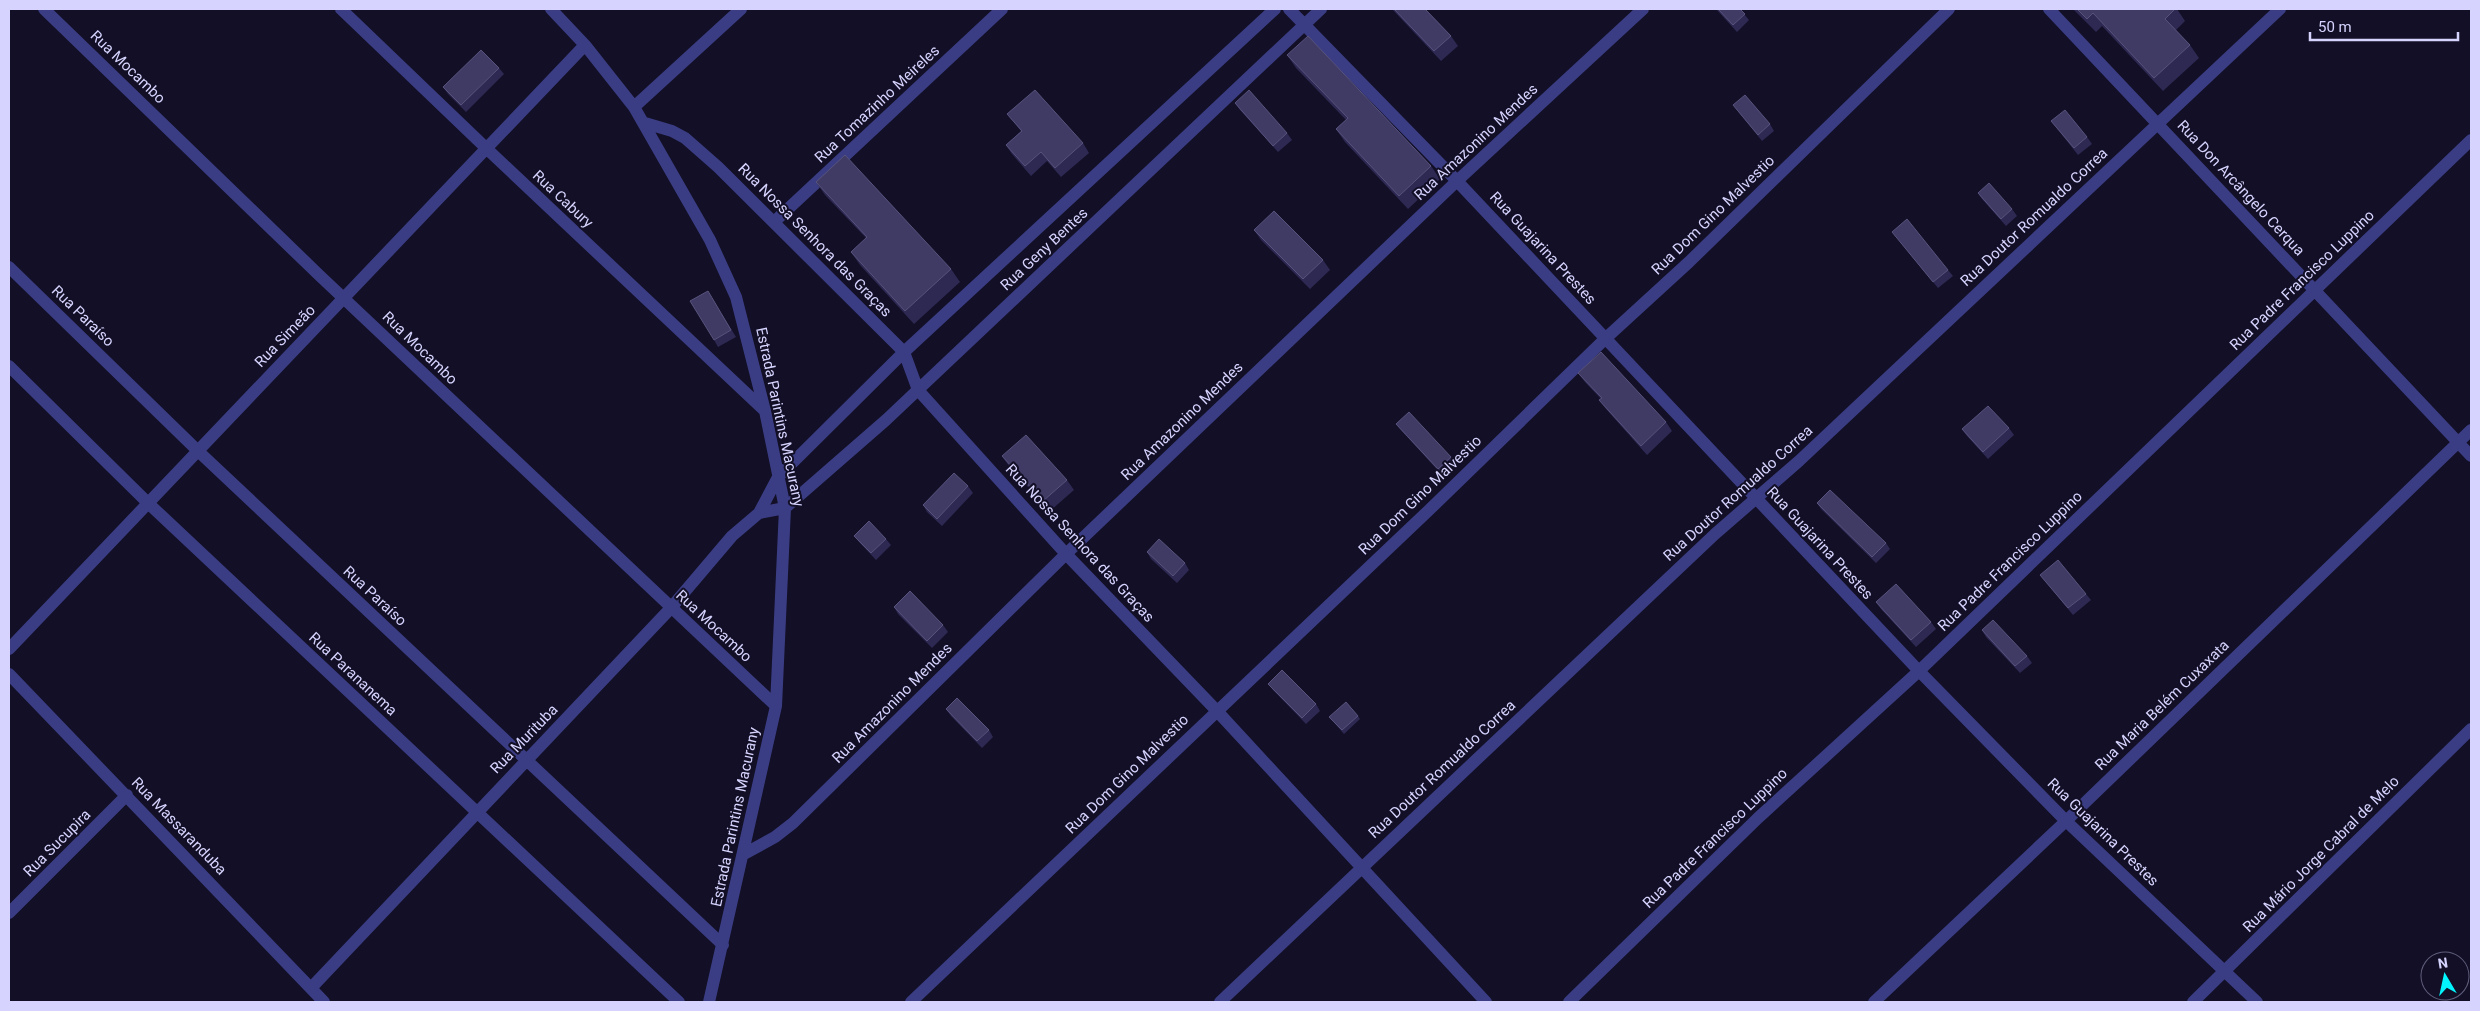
<svg xmlns="http://www.w3.org/2000/svg" width="2480" height="1011" viewBox="0 0 2480 1011" font-family="Roboto,sans-serif">
  <style>
    .lines { fill: none; stroke-linecap: round; stroke-linejoin: round }
    .minor { stroke: #3b3d84; stroke-width: 12 }
    .wall { fill: #2e2953 }
    .building { fill: #403b65; stroke: #57537d }
    .labels { text-anchor: middle; dominant-baseline: central; stroke-width: 4; stroke-linejoin: round; paint-order: stroke }
    .street-label { font-size: 15px; fill: #d6d4fe; stroke: #120f26 }
  </style>
  <rect width="100%" height="100%" fill="#120f26"/>
  <g class="lines">
    <path class="minor" d="M 44,9 L 319,275 L 776,706
      M 341,9 L 486,148 L 765,411
      M 551,9 L 585,45 L 634,107 L 710,240 L 736,297 L 765,411 L 785,508 L 776,706 L 709,1002
      M 1289,9 L 1457,181 L 1919,671 L 2066,821 L 2257,1002
      M 2049,9 L 2471,456
      M 634,107 L 741,9
      M 645,123 L 672,131 L 685,138 L 718,167 L 904,352 L 918,390 L 1066,554 L 1217,711 L 1486,1002
      M 774,222 L 1002,9
      M 9,267 L 198,451 L 723,945
      M 9,366 L 148,503 L 679,1002
      M 759,513 L 785,508 L 886,420 L 1321,9
      M 9,649 L 585,45
      M 9,674 L 324,1002
      M 744,854 L 775,837 L 793,823 L 1066,554 L 1457,181 L 1643,9
      M 9,913 L 127,795
      M 311,988 L 670,609 L 732,536 L 759,513 L 778,477 L 904,352 L 1275,9
      M 911,1002 L 1427,512 L 1606,338 L 1689,262 L 1949,9
      M 1220,1002 L 1715,534 L 1799,461 L 2280,9
      M 1569,1002 L 1758,818 L 1919,671 L 2471,140
      M 1874,1002 L 2066,821 L 2471,430
      M 2193,1002 L 2471,729"/>
  </g>
  <path class="wall" d="M 1392,9 L 1425,9 L 1451,36 L 1458,46 L 1441,61 Z
    M 1716,9 L 1740,9 L 1749,20 L 1737,32 Z
    M 2073,9 L 2177,9 L 2185,21 L 2176,30 L 2190,45 L 2199,58 L 2163,91 L 2102,26 L 2096,32 Z
    M 1287,55 L 1431,166 L 1440,179 L 1408,209 L 1345,142 L 1336,129 L 1346,120 L 1296,68 Z
    M 499,68 L 504,74 L 466,112 L 448,94 L 443,87 Z
    M 1235,103 L 1287,133 L 1292,140 L 1278,152 L 1240,110 Z
    M 1733,105 L 1770,124 L 1774,131 L 1762,141 Z
    M 1007,114 L 1083,143 L 1089,153 L 1061,177 L 1047,161 L 1031,176 L 1012,154 L 1006,145 L 1021,131 Z
    M 2051,121 L 2087,137 L 2092,144 L 2078,155 Z
    M 816,182 L 951,269 L 960,282 L 914,324 L 860,265 L 851,252 L 866,238 L 825,195 Z
    M 1978,193 L 2012,209 L 2017,216 L 2006,226 L 1982,199 Z
    M 1254,230 L 1323,260 L 1330,270 L 1310,289 L 1261,240 Z
    M 1892,232 L 1948,270 L 1953,276 L 1938,288 Z
    M 712,298 L 736,337 L 718,347 L 714,340 Z
    M 1578,373 L 1666,422 L 1672,431 L 1647,455 L 1606,409 L 1599,400 L 1601,399 L 1585,382 Z
    M 1396,424 L 1451,457 L 1456,464 L 1443,476 L 1401,430 Z
    M 2009,428 L 2014,435 L 1988,459 L 1967,436 L 1962,429 Z
    M 1002,456 L 1067,480 L 1074,490 L 1050,511 L 1009,466 Z
    M 968,486 L 973,493 L 942,526 L 927,512 L 923,505 Z
    M 1817,503 L 1886,543 L 1890,549 L 1876,563 L 1821,509 Z
    M 854,536 L 886,539 L 891,545 L 876,560 L 859,542 Z
    M 1147,552 L 1185,563 L 1189,570 L 1177,583 L 1151,559 Z
    M 2040,575 L 2086,594 L 2091,600 L 2073,615 Z
    M 1876,602 L 1931,622 L 1936,629 L 1916,647 L 1881,609 Z
    M 894,607 L 943,625 L 948,632 L 932,648 L 898,614 Z
    M 1982,630 L 2027,656 L 2032,663 L 2020,673 L 1986,637 Z
    M 1268,684 L 1316,704 L 1320,711 L 1306,724 L 1273,690 Z
    M 946,709 L 989,730 L 993,737 L 982,748 L 951,716 Z
    M 1358,716 L 1360,719 L 1344,734 L 1329,717 Z"/>
  <path class="building" d="M 1394,9 L 1425,9 L 1451,36 L 1434,51 Z
    M 1718,9 L 1740,9 L 1745,14 L 1733,25 Z
    M 2077,9 L 2175,9 L 2165,19 L 2190,45 L 2154,78 L 2093,13 L 2087,19 Z
    M 1308,36 L 1431,166 L 1399,196 L 1336,129 L 1348,118 L 1287,55 Z
    M 481,50 L 499,68 L 461,105 L 443,87 Z
    M 1035,90 L 1083,143 L 1055,168 L 1041,152 L 1025,166 L 1006,145 L 1022,131 L 1007,114 Z
    M 1249,90 L 1287,133 L 1273,146 L 1235,103 Z
    M 1745,95 L 1770,124 L 1758,135 L 1733,105 Z
    M 2065,110 L 2087,137 L 2074,148 L 2051,121 Z
    M 845,155 L 951,269 L 905,311 L 851,252 L 867,237 L 816,182 Z
    M 1989,183 L 2012,209 L 2001,219 L 1978,193 Z
    M 1274,211 L 1323,260 L 1303,279 L 1254,230 Z
    M 1907,219 L 1948,270 L 1933,282 L 1892,232 Z
    M 708,291 L 731,330 L 714,340 L 690,301 Z
    M 1601,352 L 1666,422 L 1641,446 L 1599,400 L 1602,398 L 1578,373 Z
    M 1988,406 L 2009,428 L 1983,452 L 1962,429 Z
    M 1409,412 L 1451,457 L 1438,469 L 1396,424 Z
    M 1026,435 L 1067,480 L 1043,501 L 1002,456 Z
    M 954,473 L 968,486 L 937,519 L 923,505 Z
    M 1830,490 L 1886,543 L 1872,557 L 1817,503 Z
    M 869,521 L 886,539 L 871,553 L 854,536 Z
    M 1159,539 L 1185,563 L 1173,576 L 1147,552 Z
    M 2058,560 L 2086,594 L 2068,608 L 2040,575 Z
    M 1896,584 L 1931,622 L 1911,640 L 1876,602 Z
    M 910,591 L 943,625 L 927,641 L 894,607 Z
    M 1993,620 L 2027,656 L 2015,666 L 1982,630 Z
    M 1282,670 L 1316,704 L 1302,718 L 1268,684 Z
    M 957,698 L 989,730 L 977,741 L 946,709 Z
    M 1346,702 L 1358,716 L 1342,730 L 1329,717 Z"/>
  <g class="labels">
    <g class="street-label">
      <text transform="translate(128 67) rotate(44)">Rua Mocambo</text>
      <text transform="translate(877 104) rotate(-43)">Rua Tomazinho Meireles</text>
      <text transform="translate(1476 142) rotate(-43)">Rua Amazonino Mendes</text>
      <text transform="translate(2241 188) rotate(47)">Rua Don Arcângelo Cerqua</text>
      <text transform="translate(563 199) rotate(43)">Rua Cabury</text>
      <text transform="translate(1713 215) rotate(-44)">Rua Dom Gino Malvestio</text>
      <text transform="translate(2034 217) rotate(-43)">Rua Doutor Romualdo Correa</text>
      <text transform="translate(815 240) rotate(45)">Rua Nossa Senhora das Graças</text>
      <text transform="translate(1543 248) rotate(47)">Rua Guajarina Prestes</text>
      <text transform="translate(1044 249) rotate(-43)">Rua Geny Bentes</text>
      <text transform="translate(2302 280) rotate(-44)">Rua Padre Francisco Luppino</text>
      <text transform="translate(83 316) rotate(44)">Rua Paraíso</text>
      <text transform="translate(285 336) rotate(-46)">Rua Simeão</text>
      <text transform="translate(420 348) rotate(44)">Rua Mocambo</text>
      <text transform="translate(780 417) rotate(78)">Estrada Parintins Macurany</text>
      <text transform="translate(1182 421) rotate(-44)">Rua Amazonino Mendes</text>
      <text transform="translate(1738 493) rotate(-42)">Rua Doutor Romualdo Correa</text>
      <text transform="translate(1420 495) rotate(-44)">Rua Dom Gino Malvestio</text>
      <text transform="translate(1080 543) rotate(47)">Rua Nossa Senhora das Graças</text>
      <text transform="translate(1820 543) rotate(47)">Rua Guajarina Prestes</text>
      <text transform="translate(2010 561) rotate(-44)">Rua Padre Francisco Luppino</text>
      <text transform="translate(375 596) rotate(43)">Rua Paraíso</text>
      <text transform="translate(714 626) rotate(43)">Rua Mocambo</text>
      <text transform="translate(353 674) rotate(43)">Rua Parananema</text>
      <text transform="translate(892 703) rotate(-45)">Rua Amazonino Mendes</text>
      <text transform="translate(2162 705) rotate(-44)">Rua Maria Belém Cuxaxata</text>
      <text transform="translate(524 739) rotate(-46)">Rua Murituba</text>
      <text transform="translate(1442 769) rotate(-43)">Rua Doutor Romualdo Correa</text>
      <text transform="translate(1127 774) rotate(-44)">Rua Dom Gino Malvestio</text>
      <text transform="translate(735 817) rotate(-78)">Estrada Parintins Macurany</text>
      <text transform="translate(179 826) rotate(46)">Rua Massaranduba</text>
      <text transform="translate(2103 832) rotate(44)">Rua Guajarina Prestes</text>
      <text transform="translate(1715 838) rotate(-44)">Rua Padre Francisco Luppino</text>
      <text transform="translate(57 843) rotate(-45)">Rua Sucupira</text>
      <text transform="translate(2321 854) rotate(-45)">Rua Mário Jorge Cabral de Melo</text>
    </g>
  </g>
  <rect width="2480" height="1011" fill="none" stroke="#d6d4fe" stroke-width="20"/>
  <g transform="translate(2445 976) rotate(351)"><circle r="24" fill="#120f26" stroke="#605e7c"/>
  <path d="M0-4L9 19L0 12L-9 19Z" fill="#03f4fc"/>
  <text y="-8" font-size="14" font-weight="bold" text-anchor="middle" fill="#d6d4fe">N</text>
  </g>
  <path d="M2310 32v8h148v-8" fill="none" stroke="#d6d4fe" stroke-width="2.5"/>
  <text x="2318" y="32" font-size="15" fill="#d6d4fe" stroke="#120f26" stroke-width="4" paint-order="stroke">50 m</text>
</svg>
